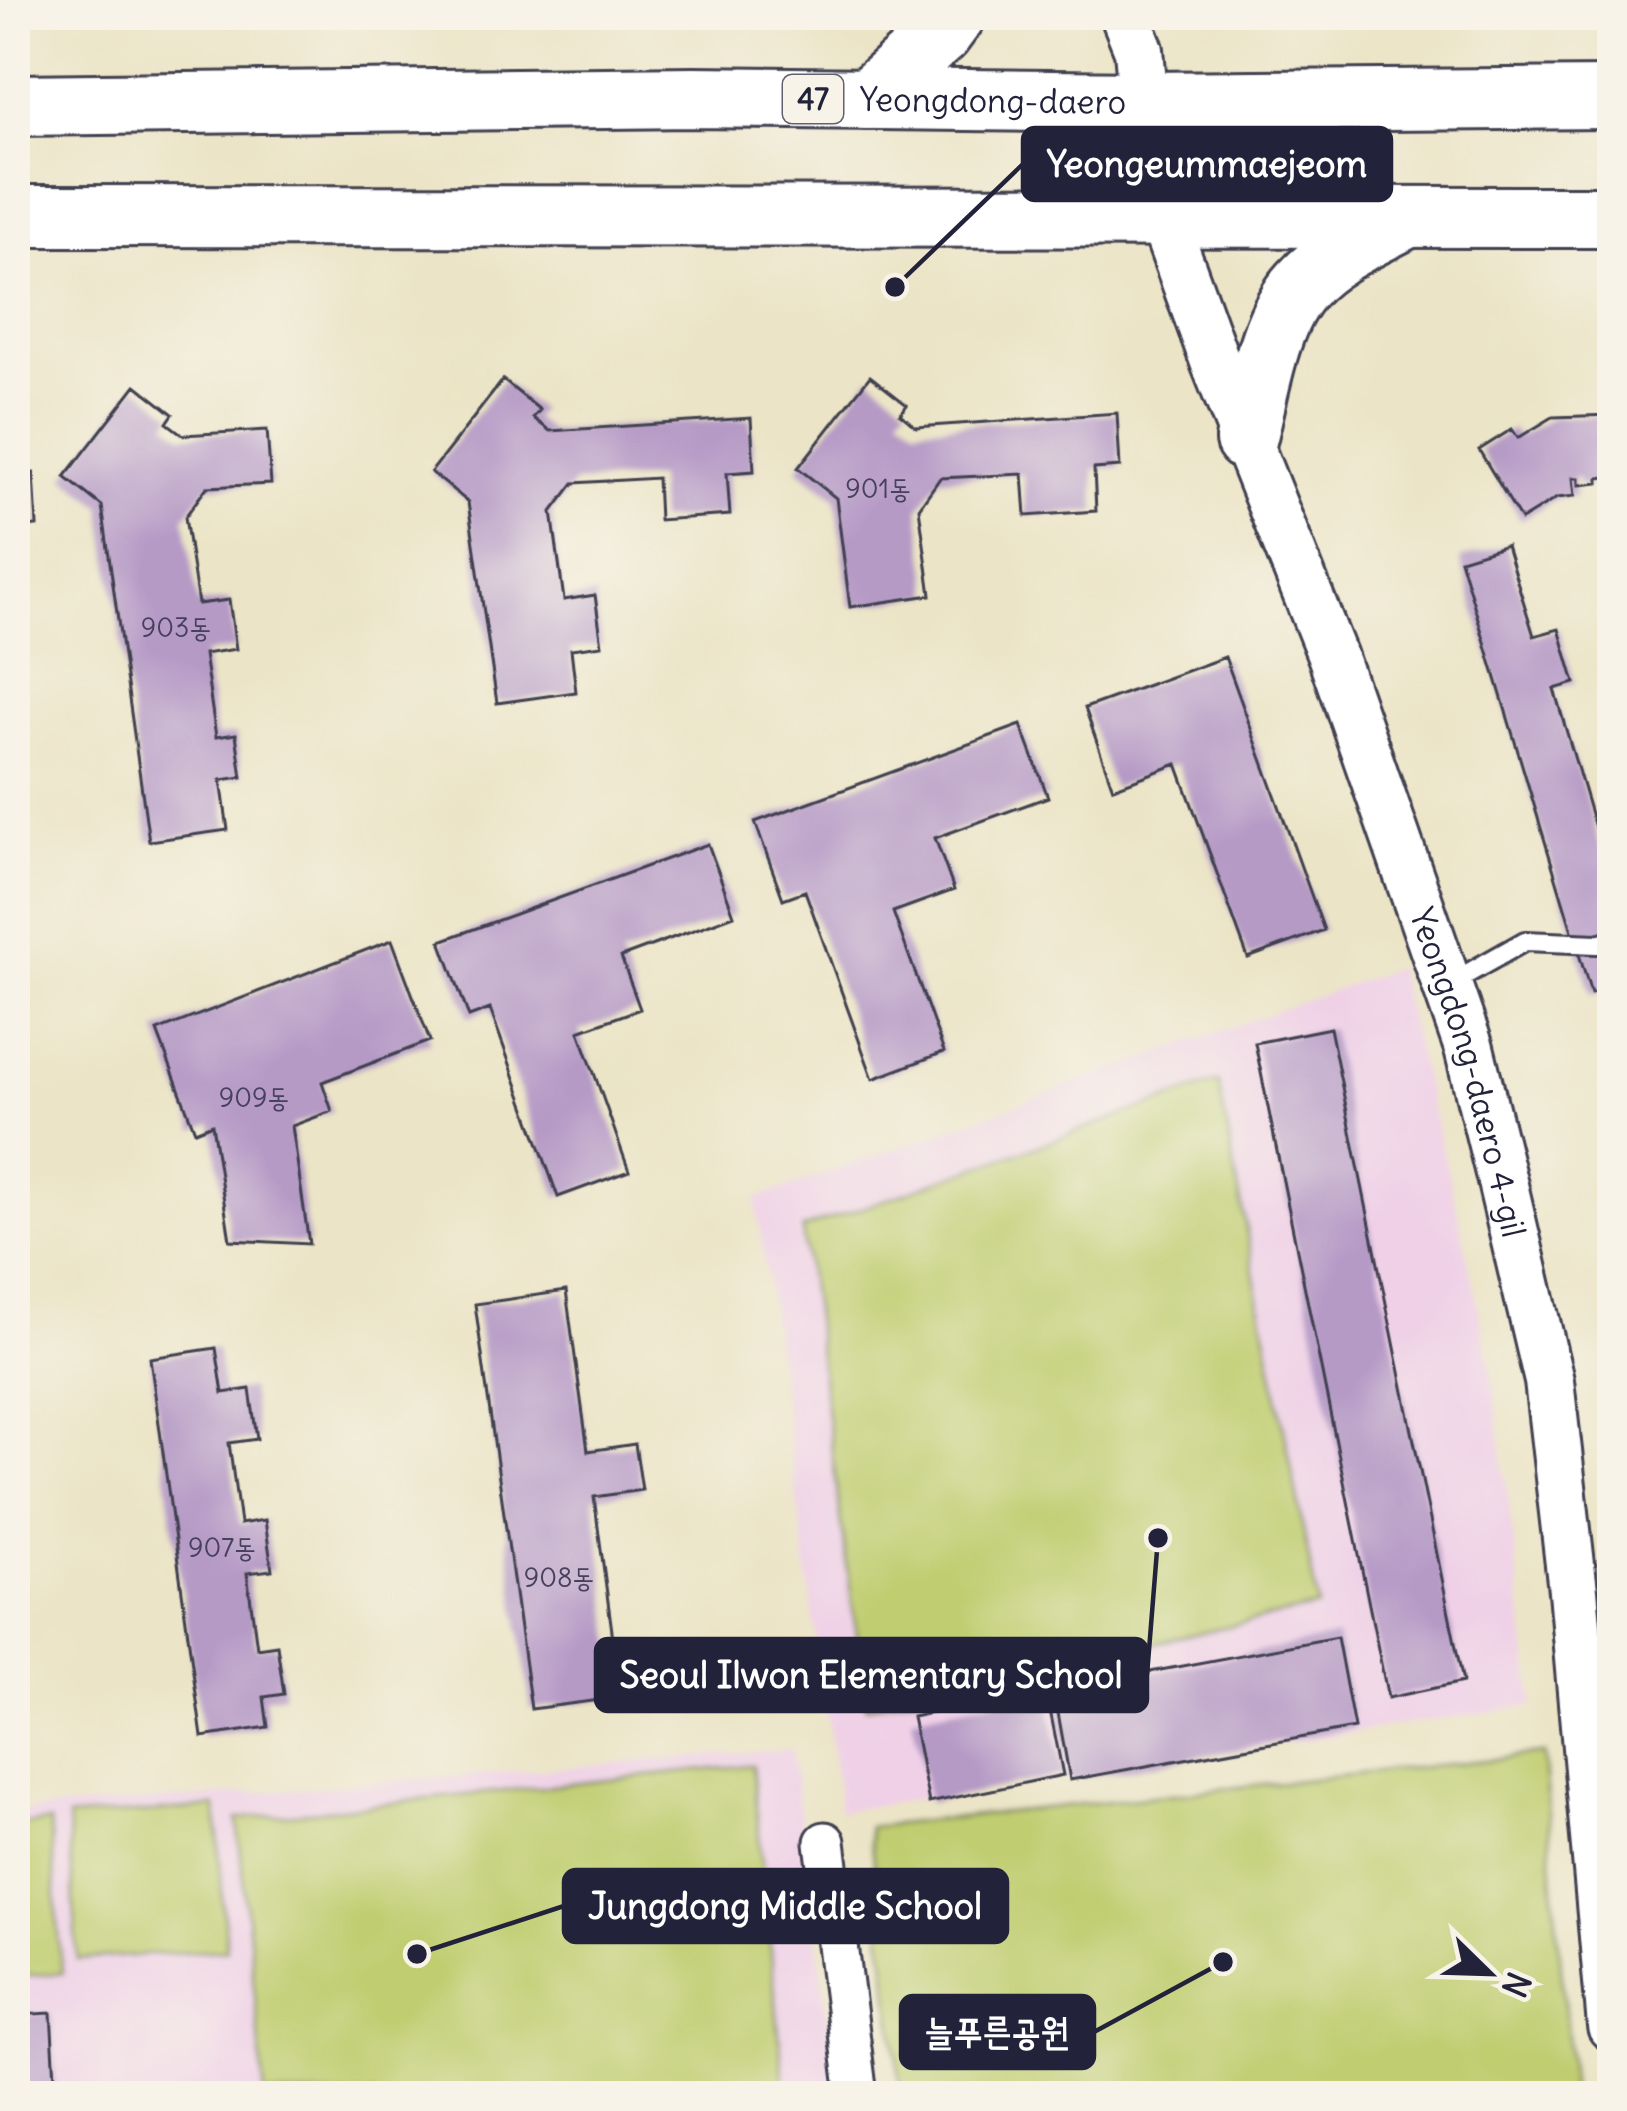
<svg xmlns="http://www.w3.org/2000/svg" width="1627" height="2111" viewBox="0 0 1627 2111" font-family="Delius,'Poor Story',sans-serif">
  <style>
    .built { fill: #efd0e7 }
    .green { fill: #c0cd6f; stroke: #717855; stroke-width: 3 }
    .building { fill: #b59ac6 }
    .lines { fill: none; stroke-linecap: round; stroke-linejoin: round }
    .service-casing { stroke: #403f50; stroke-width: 24 }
    .minor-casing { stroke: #403f50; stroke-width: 45 }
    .tertiary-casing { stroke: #403f50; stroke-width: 54 }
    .primary-casing { stroke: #403f50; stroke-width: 66 }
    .service { stroke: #fff; stroke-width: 18 }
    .minor { stroke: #fff; stroke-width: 39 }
    .tertiary { stroke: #fff; stroke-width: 48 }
    .primary { stroke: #fff; stroke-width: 60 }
    .labels { text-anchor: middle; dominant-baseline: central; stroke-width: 9; stroke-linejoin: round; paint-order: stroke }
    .number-label { font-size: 27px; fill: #47405e }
    .shield { fill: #f7f3e8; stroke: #62616f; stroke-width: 3 }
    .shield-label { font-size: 30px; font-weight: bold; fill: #22223b }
    .street-label { font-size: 33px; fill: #22223b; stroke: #f7f3e8 }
    .leader { fill: none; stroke: #22223b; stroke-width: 4.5 }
    .callout-dot { fill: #22223b; stroke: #f7f3e8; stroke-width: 4.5 }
    .callout { fill: #22223b; stroke: #22223b; stroke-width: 4.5 }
    .callout-label { font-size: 36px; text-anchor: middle; font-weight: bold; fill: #fff }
  </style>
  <rect width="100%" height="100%" fill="#f7f3e8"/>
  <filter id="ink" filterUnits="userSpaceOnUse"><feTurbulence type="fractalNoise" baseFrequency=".00833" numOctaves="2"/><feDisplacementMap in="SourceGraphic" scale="24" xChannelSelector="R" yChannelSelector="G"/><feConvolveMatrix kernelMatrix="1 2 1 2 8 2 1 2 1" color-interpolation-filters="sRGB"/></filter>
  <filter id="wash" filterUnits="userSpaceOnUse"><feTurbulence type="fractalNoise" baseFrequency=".004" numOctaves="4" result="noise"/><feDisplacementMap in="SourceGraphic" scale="48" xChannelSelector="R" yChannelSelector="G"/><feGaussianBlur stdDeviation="2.7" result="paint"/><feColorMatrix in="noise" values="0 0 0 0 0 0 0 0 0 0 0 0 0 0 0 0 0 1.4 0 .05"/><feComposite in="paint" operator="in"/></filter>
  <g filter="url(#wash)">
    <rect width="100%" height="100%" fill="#ebe4c6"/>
    <path class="built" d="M 1396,968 L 1459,1217 L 1492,1371 L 1534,1705 L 840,1811 L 756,1199 Z
      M 791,1749 L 839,2096 L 15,2096 L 15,1812 Z"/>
    <path class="green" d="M 1218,1082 L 1318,1607 L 866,1706 L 802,1229 Z
      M 1543,1754 L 1572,2096 L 902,2096 L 869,1827 Z
      M 752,1765 L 785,2092 L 746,2096 L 265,2096 L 237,1819 Z
      M 216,1807 L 226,1949 L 78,1960 L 68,1818 Z
      M 50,1822 L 62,1973 L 15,1976 L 15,1825 Z"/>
    <g id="blocks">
      <path class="building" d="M 870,376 L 907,405 L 900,414 L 916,427 L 1117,413 L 1120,467 L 1094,469 L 1096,511 L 1026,516 L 1023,474 L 940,478 L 919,508 L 931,595 L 850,607 L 836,498 L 798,468 Z
        M 503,380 L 540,410 L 533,418 L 550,431 L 751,418 L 754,471 L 727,473 L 730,515 L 659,520 L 657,478 L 574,483 L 552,512 L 564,600 L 595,595 L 602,645 L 571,649 L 576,692 L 497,703 L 468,502 L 431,472 Z
        M 136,385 L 173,414 L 167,423 L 183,435 L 267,430 L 271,484 L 207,487 L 185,517 L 198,604 L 229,600 L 236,649 L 204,654 L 216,737 L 236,734 L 242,777 L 221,780 L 228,830 L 149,841 L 102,506 L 65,477 Z
        M 1612,415 L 1612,476 L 1599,478 L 1599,483 L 1579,485 L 1579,478 L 1573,478 L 1575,496 L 1557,498 L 1521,520 L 1479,450 L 1512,429 L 1518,438 L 1553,417 Z
        M 34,473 L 37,526 L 15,528 L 15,474 Z
        M 1506,545 L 1534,636 L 1559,629 L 1575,683 L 1554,689 L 1602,851 L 1612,849 L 1612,988 L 1591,994 L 1460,559 Z
        M 1225,657 L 1324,930 L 1248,958 L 1177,764 L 1113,788 L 1085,708 Z
        M 1021,725 L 1048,797 L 935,838 L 954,890 L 893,912 L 944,1052 L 873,1079 L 805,891 L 783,899 L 755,822 Z
        M 708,844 L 734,915 L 621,957 L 640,1009 L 579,1031 L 629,1171 L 558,1197 L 490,1009 L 469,1017 L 441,941 Z
        M 392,940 L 430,1041 L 322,1082 L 332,1111 L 292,1126 L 309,1244 L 230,1240 L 212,1124 L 195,1131 L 157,1031 Z
        M 1330,1028 L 1463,1682 L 1388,1698 L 1255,1043 Z
        M 566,1291 L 588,1451 L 635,1444 L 642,1490 L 594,1497 L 616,1661 L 640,1657 L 645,1694 L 531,1709 L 475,1304 Z
        M 216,1348 L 223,1393 L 250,1389 L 257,1439 L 229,1443 L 240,1524 L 265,1520 L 272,1570 L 247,1573 L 257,1648 L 277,1645 L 284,1694 L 264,1697 L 268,1727 L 202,1737 L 150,1358 Z
        M 1337,1637 L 1354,1728 L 1070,1780 L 1054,1690 Z
        M 1046,1690 L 1063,1775 L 929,1803 L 912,1717 Z
        M 51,2013 L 56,2096 L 15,2096 L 15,2015 Z"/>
    </g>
  </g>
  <g filter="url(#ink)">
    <use href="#blocks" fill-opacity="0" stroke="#403f50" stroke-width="3"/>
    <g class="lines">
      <g class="service-casing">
        <path id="service" d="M 1451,983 L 1525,941 L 1597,944 L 1612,940"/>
      </g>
      <g class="minor-casing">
        <path id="minor" d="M 825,1842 L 857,2096"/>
      </g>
      <g class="tertiary-casing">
        <g id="tertiary">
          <path id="s1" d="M 1125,15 L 1139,50 L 1149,159 L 1163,218 L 1216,364 L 1332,655 L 1469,1048 L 1501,1177 L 1549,1381 L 1573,1591 L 1612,2026"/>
        </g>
      </g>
      <g class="primary-casing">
        <g id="primary">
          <path d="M 867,99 L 941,34 L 955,15"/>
          <path id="s2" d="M 15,105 L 694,97 L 1145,102 L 1612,98"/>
          <path d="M 15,216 L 1612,217"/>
          <path d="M 1246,440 C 1259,391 1267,322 1302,284 C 1329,254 1369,238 1404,219"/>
        </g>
      </g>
      <use href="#service" class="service"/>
      <use href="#minor" class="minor"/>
      <use href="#tertiary" class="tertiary"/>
      <use href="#primary" class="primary"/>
    </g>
  </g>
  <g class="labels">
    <g class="number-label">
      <text x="878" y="488">901동</text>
      <text x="176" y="627">903동</text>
      <text x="254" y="1097">909동</text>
      <text x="222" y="1547">907동</text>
      <text x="559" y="1577">908동</text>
    </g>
    <rect class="shield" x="783" y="75" width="60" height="48" rx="9"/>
    <g class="shield-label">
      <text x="813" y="99">47</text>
    </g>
    <g class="street-label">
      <text stroke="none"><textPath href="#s2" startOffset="978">Yeongdong-daero</textPath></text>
      <text stroke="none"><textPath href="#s1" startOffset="1116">Yeongdong-daero 4-gil</textPath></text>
    </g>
  </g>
  <path class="leader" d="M895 287L1023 164M1158 1538L1147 1675M417 1954L564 1906M1223 1962L1094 2032"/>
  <g class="callout-dot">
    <circle cx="895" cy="287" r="12"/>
    <circle cx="1158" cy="1538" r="12"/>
    <circle cx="417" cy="1954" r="12"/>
    <circle cx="1223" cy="1962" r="12"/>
  </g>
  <g class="callout">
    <rect x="1023" y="128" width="368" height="72" rx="12"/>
    <rect x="596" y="1639" width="551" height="72" rx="12"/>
    <rect x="564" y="1870" width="443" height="72" rx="12"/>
    <rect x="901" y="1996" width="193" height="72" rx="12"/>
  </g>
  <g class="callout-label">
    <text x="1207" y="177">Yeongeummaejeom</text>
    <text x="871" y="1688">Seoul Ilwon Elementary School</text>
    <text x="785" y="1919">Jungdong Middle School</text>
    <text x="997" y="2044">늘푸른공원</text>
  </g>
  <rect width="1627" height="2111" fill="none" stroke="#f7f3e8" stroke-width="60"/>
  <g transform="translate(1489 1973) rotate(113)" stroke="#f7f3e8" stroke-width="9" paint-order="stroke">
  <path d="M0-9L21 45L0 30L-21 45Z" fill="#22223b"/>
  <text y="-18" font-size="33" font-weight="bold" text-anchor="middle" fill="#22223b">N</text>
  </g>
</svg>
